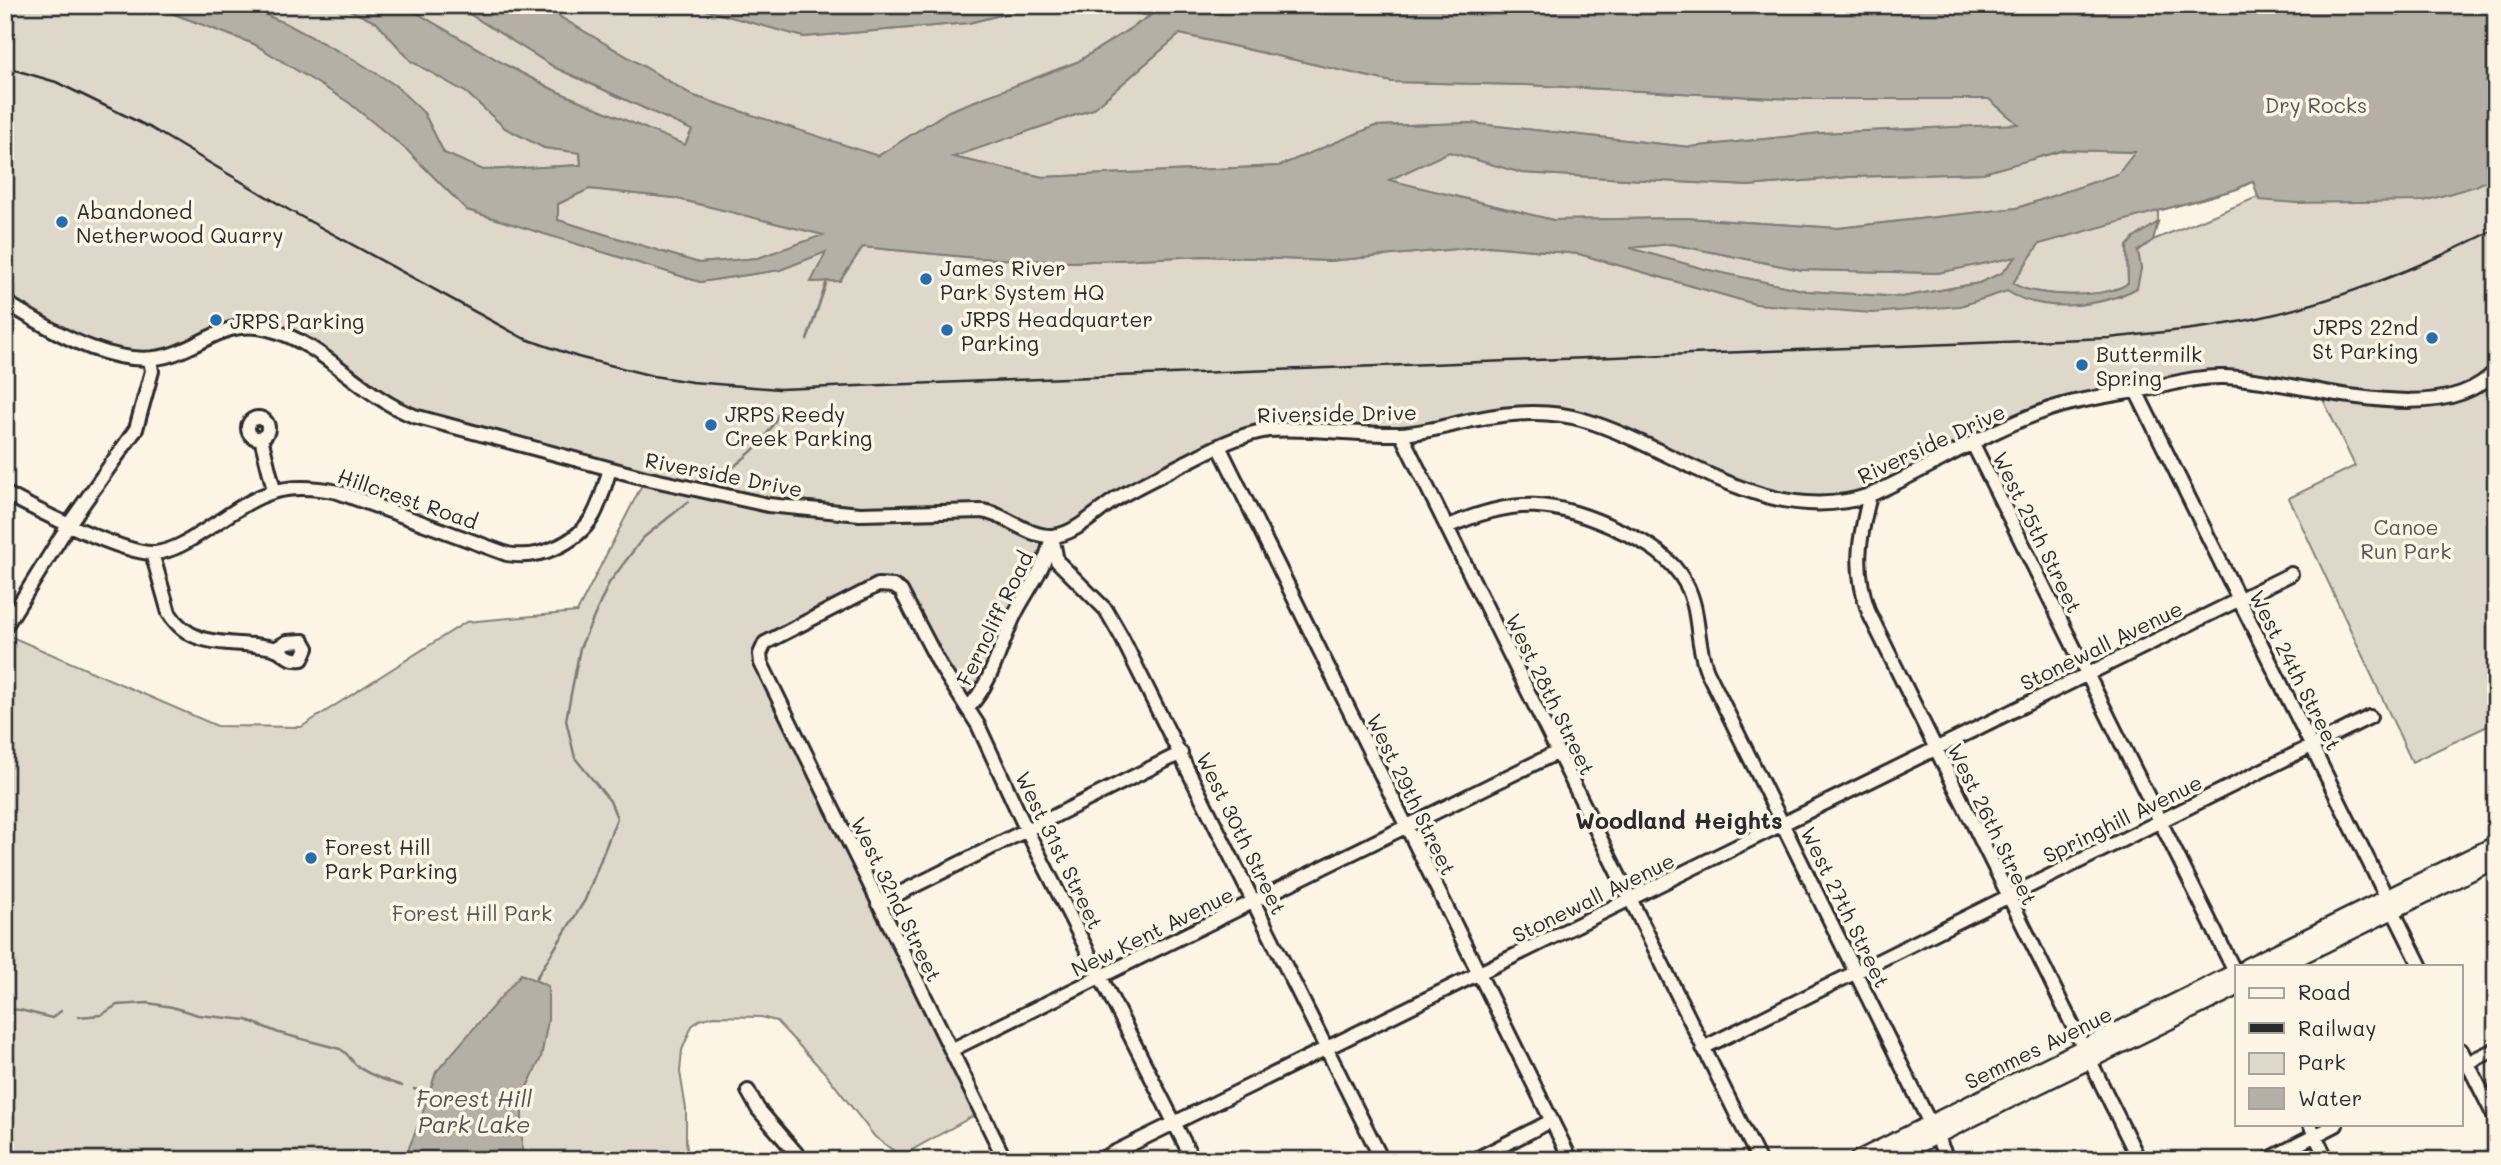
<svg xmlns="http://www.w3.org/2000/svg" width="2501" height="1165" viewBox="0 0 2501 1165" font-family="Mali,sans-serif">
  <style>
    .green { fill: #ded8ca; stroke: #84827a; stroke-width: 2 }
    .water { fill: #b4b0a5; stroke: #7d7b74; stroke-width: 2; fill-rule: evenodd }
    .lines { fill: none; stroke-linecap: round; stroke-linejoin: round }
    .stream { stroke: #7d7b74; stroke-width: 2.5 }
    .minor-casing { stroke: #2b2b2b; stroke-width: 18 }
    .major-casing { stroke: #2b2b2b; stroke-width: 21 }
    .minor { stroke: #fcf5e5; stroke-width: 12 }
    .major { stroke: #fcf5e5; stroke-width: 16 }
    .rail { stroke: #2b2b2b; stroke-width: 2.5 }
    .poi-dot { fill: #1f6fb2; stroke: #fcf5e5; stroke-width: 2.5 }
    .labels { text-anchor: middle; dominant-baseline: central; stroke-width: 7; stroke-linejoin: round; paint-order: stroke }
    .park-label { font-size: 21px; fill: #585653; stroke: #fcf5e5 }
    .poi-label { font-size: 21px; fill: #2b2b2b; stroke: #fcf5e5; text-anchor: start }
    .street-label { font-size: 21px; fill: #2b2b2b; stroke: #fcf5e5 }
    .neighbourhood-label { font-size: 23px; font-weight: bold; fill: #2b2b2b; stroke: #fcf5e5 }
    .water-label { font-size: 23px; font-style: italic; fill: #545350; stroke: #fcf5e5 }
  </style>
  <rect width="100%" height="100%" fill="#fcf5e5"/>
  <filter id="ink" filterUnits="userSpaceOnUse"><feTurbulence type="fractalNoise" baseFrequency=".0143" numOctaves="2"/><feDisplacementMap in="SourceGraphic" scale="14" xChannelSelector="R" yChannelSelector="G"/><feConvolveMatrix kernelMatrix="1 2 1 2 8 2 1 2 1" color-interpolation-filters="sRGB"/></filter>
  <g filter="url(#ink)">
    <path class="green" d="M 5,5 L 150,5 L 254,44 L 349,102 L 407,150 L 467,210 L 700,282 L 780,270 L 827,251 L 812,282 L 827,281 L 862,247 L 977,258 L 1072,262 L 1204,256 L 1329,261 L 1489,246 L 1579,254 L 1755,304 L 1960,306 L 2007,291 L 2016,296 L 2120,297 L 2141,269 L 2138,251 L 2153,240 L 2258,197 L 2254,181 L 2237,189 L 2158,211 L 2158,222 L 2127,246 L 2128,283 C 2109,299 2033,298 2013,283 L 2039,244 L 2157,211 L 2496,5 L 2496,722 L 2412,762 L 2289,498 L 2355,466 L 2318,389 L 2240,378 L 2060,406 L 1879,491 L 1799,503 L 1558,414 L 1428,430 L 1246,435 L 1062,534 L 968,708 L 903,594 L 889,585 L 767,643 L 760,654 L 980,1112 L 901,1156 L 875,1137 L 826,1074 L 776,1021 L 761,1017 L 714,1016 L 699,1020 L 692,1026 L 682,1050 L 680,1072 L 686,1109 L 686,1140 L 687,1150 L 692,1160 L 5,1160 L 5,634 L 217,726 L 301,727 L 466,622 L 577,612 L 645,479 L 414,416 L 331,361 L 255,327 L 189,347 L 119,357 L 5,302 Z
      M 242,5 L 340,5 L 377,23 L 411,61 L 467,93 L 505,128 L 544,148 L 580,152 L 581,165 L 483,170 L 444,153 L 424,113 L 287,24 Z
      M 403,5 L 455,5 L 556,68 L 692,130 L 685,146 L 556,91 L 506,65 Z
      M 548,5 L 687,5 L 804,37 L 969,23 L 1039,5 L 1091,5 L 1151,15 L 1077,62 L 949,111 L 878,156 L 694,96 L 560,17 Z
      M 1180,34 L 1392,82 L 1527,85 L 1795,99 L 1989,99 L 2019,125 L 1821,133 L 1690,147 L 1469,123 L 1375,126 L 1279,166 L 1043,177 L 952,157 L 1093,109 Z
      M 2064,150 L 2136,152 L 2118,174 L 2017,208 L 1838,228 L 1684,218 L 1553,220 L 1388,180 L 1449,152 L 1522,173 L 1748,186 L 1849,177 L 1983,173 Z
      M 589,189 L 674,198 L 825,235 L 758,258 L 699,263 L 558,220 L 558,204 Z
      M 1671,244 L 1802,270 L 1937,273 L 2017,256 L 2002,273 L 1979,283 L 1902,297 L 1807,291 L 1704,269 L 1628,248 Z"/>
    <path class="water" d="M 150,5 L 242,5 L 287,24 L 355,60 L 395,85 L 424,113 L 444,153 L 483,170 L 581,165 L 580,153 L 544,148 L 505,128 L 467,93 L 411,61 L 377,23 L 340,5 L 403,5 L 506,65 L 556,91 L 685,145 L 692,130 L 556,68 L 455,5 L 548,5 L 560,17 L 694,96 L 878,156 L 949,111 L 1077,62 L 1150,16 L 1091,5 L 2496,5 L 2496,176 L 2476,186 L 2424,201 L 2296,203 L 2259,200 L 2253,181 L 2237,189 L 2039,244 L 2013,283 C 2031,298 2110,299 2128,283 L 2127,246 L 2134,238 L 2158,222 L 2153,240 L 2138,251 L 2141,269 L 2137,288 C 2101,307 2042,314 2007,291 L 1960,306 L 1872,313 L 1755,304 L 1579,254 L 1489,246 L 1329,261 L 1204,256 L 1072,262 L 977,258 L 863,247 L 840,281 L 811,282 L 826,252 L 780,270 L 700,282 L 467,210 L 407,150 L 348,102 L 254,44 ZM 1180,34 L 1392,82 L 1527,85 L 1795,99 L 1989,99 L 2018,124 L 1821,133 L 1690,147 L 1469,123 L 1375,126 L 1279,166 L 1043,177 L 953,157 L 1093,109 ZM 2064,150 L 2135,152 L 2118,174 L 2017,208 L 1838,228 L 1684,218 L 1553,220 L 1389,180 L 1449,152 L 1522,173 L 1748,186 L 1849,177 L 1983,173 ZM 589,189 L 674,198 L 823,235 L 758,258 L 699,263 L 558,220 L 558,204 ZM 1671,244 L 1802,270 L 1938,273 L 2016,257 L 2002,273 L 1979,283 L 1902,297 L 1807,291 L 1704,269 L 1630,248 Z
      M 687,5 L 1039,5 L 969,23 L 804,37 Z
      M 521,974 L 548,986 L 548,1020 L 541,1058 L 522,1097 L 522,1160 L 404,1160 L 420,1121 L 436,1072 Z"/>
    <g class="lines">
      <path class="stream" d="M 807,340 L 827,281
        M 718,479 C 747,456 767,443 781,408
        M 535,980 L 585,900 L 617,818 L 610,801 L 575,758 L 566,720 L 580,648 L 609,583 L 643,538 L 688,502
        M 5,1009 L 20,1010 L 52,1018 L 61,1011
        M 79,1017 L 101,1015 L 117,1005 L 148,1003 L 172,1007 L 198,1015 L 247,1020 L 279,1033 L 340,1049 C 348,1053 349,1058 355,1064 C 367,1075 388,1081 402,1086
        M 414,1089 L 429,1094"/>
      <g class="minor-casing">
        <path id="minor" d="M 5,302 C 52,330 117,373 173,354 C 208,342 227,319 268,329 C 325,343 360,396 414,416 L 645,478 L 768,505 L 860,514 L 982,511 C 1006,514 1027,537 1052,536 C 1075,535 1097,511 1116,499 C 1138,486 1161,475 1183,464 C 1210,450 1237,435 1268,430 C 1312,427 1356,435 1400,434 C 1425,433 1449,425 1473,420 C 1510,412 1548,409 1584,420 C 1677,448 1768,530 1870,495 C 1929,469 1986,431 2047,410 C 2078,399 2114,395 2146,389 C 2172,384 2198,376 2224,377 C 2299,379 2441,434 2496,370
          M 2136,391 L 2421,967
          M248 428a10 10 0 1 1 20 0a10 10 0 1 1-20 0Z
          M 1401,434 L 1759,1160
          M 261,438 L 274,490
          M 1973,444 L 2237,976
          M 1219,446 L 1571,1160
          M 5,493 C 34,509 125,555 155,553 C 173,551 189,541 204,531 C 255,498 274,479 338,492 L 507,554 C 539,560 576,544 593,516 C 601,502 605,484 610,469
          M 1870,495 C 1859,539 1853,568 1869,613 L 2139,1160
          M 1447,527 C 1515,496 1554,500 1621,531 C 1648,543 1671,557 1686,584 C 1701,612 1695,642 1707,671 L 1948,1160
          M 1052,536 L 1057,561 L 1106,610 L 1121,636 L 1382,1160
          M 152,553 L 169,613 C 193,652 235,639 273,648 C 285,651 285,661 302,659 L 307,648 L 303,641 L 287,642 L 275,649
          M 5,627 L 69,524 L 136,429 L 152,371 L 150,360
          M 968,708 C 993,682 1000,644 1016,612 C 1028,589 1044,569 1050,544
          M 878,904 L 1181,753
          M 1703,1048 L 2370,717
          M 951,1050 L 1558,752
          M 2461,1050 L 2496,1120
          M 2461,1066 L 2496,1049
          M 748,1091 L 758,1109 L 802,1160
          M 2310,1125 L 2327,1160
          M 1005,1160 L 761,663 L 760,654 L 765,643 L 878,585 L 893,586 L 901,591 L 941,667 L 978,725 L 1026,829 L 1193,1160
          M 1099,1160 L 2291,574
          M 1474,1160 L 1551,1121
          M 2267,1160 L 2336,1125"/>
      </g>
      <g class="major-casing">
        <path id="major" d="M 2247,967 L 2496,845
          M 2277,967 L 2496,859
          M 1858,1160 L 2237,972
          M 1886,1160 L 2237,987"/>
      </g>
      <use href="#minor" class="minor"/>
      <use href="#major" class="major"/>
      <path class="rail" d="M 5,67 L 56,82 L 151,128 L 289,210 L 523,338 L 578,357 L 653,376 L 692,382 L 779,389 L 2109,338 C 2148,333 2187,331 2226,324 C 2320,309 2411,272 2496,229"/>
    </g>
  </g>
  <g class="poi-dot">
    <circle cx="62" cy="222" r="7"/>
    <circle cx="926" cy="279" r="7"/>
    <circle cx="216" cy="320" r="7"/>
    <circle cx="947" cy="330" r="7"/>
    <circle cx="2432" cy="338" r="7"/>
    <circle cx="2082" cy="365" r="7"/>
    <circle cx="711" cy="425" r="7"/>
    <circle cx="311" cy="858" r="7"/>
  </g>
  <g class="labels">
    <g class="park-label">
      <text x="2316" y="104">Dry Rocks</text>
      <text x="2406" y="526">Canoe<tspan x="2406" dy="24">Run Park</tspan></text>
      <text x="472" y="912">Forest Hill Park</text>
    </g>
    <g class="poi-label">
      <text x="76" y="210">Abandoned<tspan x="76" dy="24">Netherwood Quarry</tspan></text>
      <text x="940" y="267">James River<tspan x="940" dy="24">Park System HQ</tspan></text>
      <text x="961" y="318">JRPS Headquarter<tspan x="961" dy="24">Parking</tspan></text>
      <text x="230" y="320">JRPS Parking</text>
      <text x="2418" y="326" text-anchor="end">JRPS 22nd<tspan x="2418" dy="24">St Parking</tspan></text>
      <text x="2096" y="353">Buttermilk<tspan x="2096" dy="24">Spring</tspan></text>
      <text x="725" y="413">JRPS Reedy<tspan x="725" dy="24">Creek Parking</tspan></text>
      <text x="325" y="846">Forest Hill<tspan x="325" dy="24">Park Parking</tspan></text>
    </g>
    <g class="street-label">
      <text transform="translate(1337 413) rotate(-1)">Riverside Drive</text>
      <text transform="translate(1931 443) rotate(-25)">Riverside Drive</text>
      <text transform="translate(724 474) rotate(11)">Riverside Drive</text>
      <text transform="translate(408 498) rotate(19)">Hillcrest Road</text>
      <text transform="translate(2038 532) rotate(64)">West 25th Street</text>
      <text transform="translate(994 618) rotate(-64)">Ferncliff Road</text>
      <text transform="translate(2101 645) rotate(-26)">Stonewall Avenue</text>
      <text transform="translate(2296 670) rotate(63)">West 24th Street</text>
      <text transform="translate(1551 694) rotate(64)">West 28th Street</text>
      <text transform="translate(1412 794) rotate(64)">West 29th Street</text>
      <text transform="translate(2122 818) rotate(-26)">Springhill Avenue</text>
      <text transform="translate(1993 824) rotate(64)">West 26th Street</text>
      <text transform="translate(1242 833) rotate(64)">West 30th Street</text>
      <text transform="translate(1060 850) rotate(64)">West 31st Street</text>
      <text transform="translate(1593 897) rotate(-26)">Stonewall Avenue</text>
      <text transform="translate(897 899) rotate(64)">West 32nd Street</text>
      <text transform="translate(1846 907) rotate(64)">West 27th Street</text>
      <text transform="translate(1152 931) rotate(-26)">New Kent Avenue</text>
      <text transform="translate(2038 1047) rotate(-26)">Semmes Avenue</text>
    </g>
    <g class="neighbourhood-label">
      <text x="1679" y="820">Woodland Heights</text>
    </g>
    <g class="water-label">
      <text x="474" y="1098">Forest Hill<tspan x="474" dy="26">Park Lake</tspan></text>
    </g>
  </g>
  <rect width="2501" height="1165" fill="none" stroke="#fcf5e5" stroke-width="28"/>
  <rect x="14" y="14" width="2473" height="1137" fill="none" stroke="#2b2b2b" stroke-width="2.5" filter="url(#ink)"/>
  <rect x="2235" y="965" width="228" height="161" fill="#fcf5e5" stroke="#a8a49b" stroke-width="2"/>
  <rect x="2249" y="988" width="35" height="10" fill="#fcf5e5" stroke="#a8a49b" stroke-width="2"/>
  <text x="2298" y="1000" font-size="21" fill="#2b2b2b">Road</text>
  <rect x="2249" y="1023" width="35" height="10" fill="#2b2b2b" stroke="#a8a49b" stroke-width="2"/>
  <text x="2298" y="1036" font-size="21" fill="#2b2b2b">Railway</text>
  <rect x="2249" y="1053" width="35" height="21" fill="#ded8ca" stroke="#a8a49b" stroke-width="2"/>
  <text x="2298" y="1070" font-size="21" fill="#2b2b2b">Park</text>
  <rect x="2249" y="1088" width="35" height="21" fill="#b4b0a5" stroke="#a8a49b" stroke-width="2"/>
  <text x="2298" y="1106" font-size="21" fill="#2b2b2b">Water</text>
</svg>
